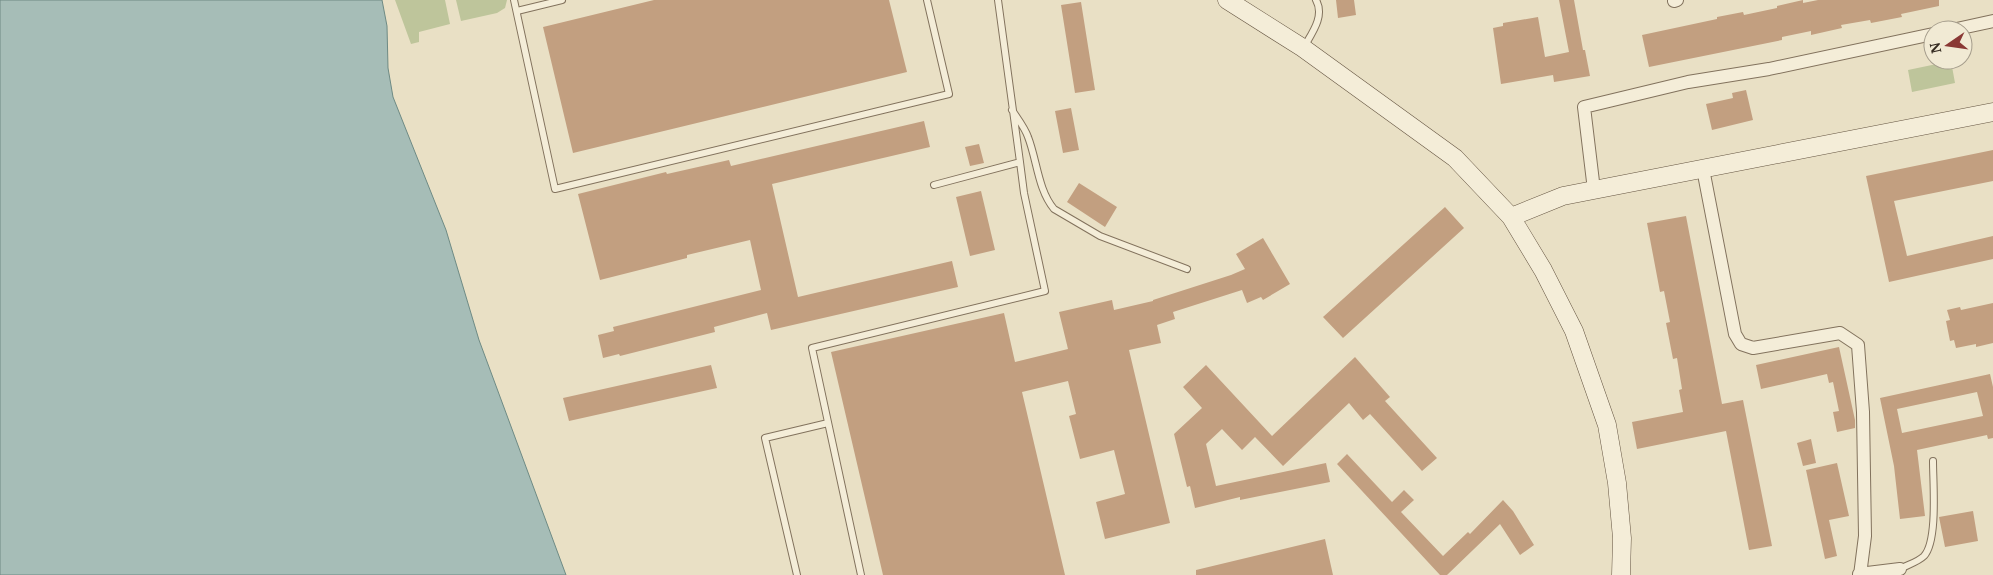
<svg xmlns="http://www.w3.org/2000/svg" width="1993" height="575" viewBox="0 0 1993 575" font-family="'PT Serif',serif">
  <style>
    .green { fill: #bec59b }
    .water { fill: #a6bdb7; stroke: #6e8a84 }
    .building { fill: #c29f80; fill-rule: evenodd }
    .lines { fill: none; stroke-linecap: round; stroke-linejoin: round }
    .lane-casing { stroke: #82725d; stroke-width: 8 }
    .street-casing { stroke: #82725d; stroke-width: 14 }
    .secondary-casing { stroke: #645441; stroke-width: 19 }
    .lane { stroke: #f4edd8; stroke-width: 6 }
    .street { stroke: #f4edd8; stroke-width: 12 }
    .secondary { stroke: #f4edd8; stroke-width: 18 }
  </style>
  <rect width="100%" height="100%" fill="#e9e0c5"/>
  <path class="green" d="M 395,0 L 445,0 L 450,24 L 419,32 L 419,42 L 411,44 Z
    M 456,0 L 507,0 L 505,8 L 497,13 L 461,21 Z
    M 1951,61 L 1955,83 L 1912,92 L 1908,70 Z"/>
  <path class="water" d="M 0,0 L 382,0 L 387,26 L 388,68 L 393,97 L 446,230 L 479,340 L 566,575 L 0,575 Z"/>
  <path class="building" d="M 654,0 L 889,0 L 907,72 L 573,153 L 543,27 Z
    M 1336,0 L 1354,0 L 1356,15 L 1338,18 Z
    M 1559,0 L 1574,0 L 1583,50 L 1585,50 L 1590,76 L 1554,82 L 1553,75 L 1501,84 L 1493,28 L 1503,26 L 1503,23 L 1538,17 L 1545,57 L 1569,52 Z
    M 1803,0 L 1803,3 L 1818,0 L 1939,0 L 1939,6 L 1901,14 L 1902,17 L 1871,23 L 1870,20 L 1841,25 L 1842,28 L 1811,35 L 1811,31 L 1782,37 L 1782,40 L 1649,67 L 1642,35 L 1717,19 L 1717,17 L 1743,12 L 1744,15 L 1777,8 L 1777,6 Z
    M 1081,2 L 1095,90 L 1075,93 L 1061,5 Z
    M 1746,90 L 1753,120 L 1712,130 L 1706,104 L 1733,98 L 1732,93 Z
    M 1071,108 L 1079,150 L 1063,153 L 1055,111 Z
    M 924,121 L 930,147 L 772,184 L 798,297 L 952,261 L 958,287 L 771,330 L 767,313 L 714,327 L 715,332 L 620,356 L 619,354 L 603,358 L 598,335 L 614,331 L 613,327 L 761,290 L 750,240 L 687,255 L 687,258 L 600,280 L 578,194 L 666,172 L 667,174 L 729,160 L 731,166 Z
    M 979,144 L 984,163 L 970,166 L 965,147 Z
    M 1993,150 L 1993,181 L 1894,201 L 1907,256 L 1993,236 L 1993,259 L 1889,282 L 1866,176 Z
    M 1079,183 L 1117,207 L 1105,227 L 1067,202 Z
    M 981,191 L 995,250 L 970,256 L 956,197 Z
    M 1445,207 L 1464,228 L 1343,338 L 1323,317 Z
    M 1686,216 L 1722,404 L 1743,400 L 1772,546 L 1749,550 L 1726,431 L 1637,449 L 1632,422 L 1683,412 L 1679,390 L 1682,389 L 1677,358 L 1673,359 L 1666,323 L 1670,322 L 1664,291 L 1660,292 L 1647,223 Z
    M 1263,238 L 1290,284 L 1263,300 L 1261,297 L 1247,303 L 1242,290 L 1173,312 L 1175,319 L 1157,325 L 1161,343 L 1129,350 L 1170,523 L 1105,539 L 1096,502 L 1125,494 L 1114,450 L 1080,459 L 1069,416 L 1076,414 L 1068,381 L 1022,392 L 1065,575 L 883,575 L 831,352 L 1004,313 L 1015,362 L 1068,349 L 1059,312 L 1112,300 L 1114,310 L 1153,301 L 1153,300 L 1231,275 L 1245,269 L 1236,254 Z
    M 1993,303 L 1993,343 L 1976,347 L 1976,344 L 1956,348 L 1954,340 L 1950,341 L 1946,321 L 1950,320 L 1947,310 L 1960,307 L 1961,310 Z
    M 1839,347 L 1855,420 L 1855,428 L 1837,432 L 1833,412 L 1839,411 L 1833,382 L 1829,383 L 1827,374 L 1761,389 L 1756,365 Z
    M 1355,357 L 1390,397 L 1385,401 L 1437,458 L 1422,471 L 1370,414 L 1363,420 L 1349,403 L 1283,466 L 1255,437 L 1242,450 L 1222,429 L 1206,444 L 1216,486 L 1326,463 L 1330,482 L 1240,500 L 1240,497 L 1195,508 L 1190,486 L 1187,487 L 1174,434 L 1202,408 L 1183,387 L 1206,365 L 1272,436 Z
    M 711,365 L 717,388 L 569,421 L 563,398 Z
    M 1990,374 L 1993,387 L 1993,438 L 1988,439 L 1987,435 L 1917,450 L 1925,516 L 1900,519 L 1894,466 L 1880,398 ZM 1977,392 L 1983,416 L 1902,433 L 1897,409 Z
    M 1811,439 L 1816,463 L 1803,466 L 1797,443 Z
    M 1347,454 L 1392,502 L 1404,490 L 1414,500 L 1401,512 L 1443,556 L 1468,532 L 1470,534 L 1503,500 L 1513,511 L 1534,545 L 1520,555 L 1500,524 L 1447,575 L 1440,575 L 1337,464 Z
    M 1837,463 L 1849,516 L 1829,520 L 1837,556 L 1825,559 L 1806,470 Z
    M 1973,511 L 1978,541 L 1945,547 L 1939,517 Z
    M 1325,539 L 1333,575 L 1196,575 L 1196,570 Z"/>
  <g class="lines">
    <g class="lane-casing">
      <path id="lane" d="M 514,0 L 555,189 L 949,94 L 927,0
        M 517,11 L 562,0
        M 1304,47 C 1312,33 1325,16 1316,0
        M 1012,110 C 1018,119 1025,128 1028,137 C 1037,160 1038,190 1054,209 L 1100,236 L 1187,269
        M 934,185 L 1020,162 L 998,0
        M 1900,569 C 1907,565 1918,562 1924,556 C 1938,541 1933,483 1933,461
        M 797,575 L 765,438 L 828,423
        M 861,575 L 812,348 L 1045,291 L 1024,193 L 1020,162"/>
    </g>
    <g class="street-casing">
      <path id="street" d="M 1674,1 L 1677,0
        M 1952,30 L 1993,21
        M 1703,169 L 1735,334 L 1741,344 L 1753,348 L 1840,333 L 1858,345 L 1863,412 L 1865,536 L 1860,575
        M 1594,190 L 1584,107 L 1688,82 L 1769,69 L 1933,34
        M 1859,574 L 1900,569"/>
    </g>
    <g class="secondary-casing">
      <path id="secondary" d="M 1227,0 L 1303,48 L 1455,158 L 1511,217 L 1543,270 L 1574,331 L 1607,425 L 1617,483 L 1622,538 L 1621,575
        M 1511,217 L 1563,196 L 1993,112"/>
    </g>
    <use href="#lane" class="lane"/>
    <use href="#street" class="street"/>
    <use href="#secondary" class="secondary"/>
  </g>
  <g transform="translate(1948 45) rotate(257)"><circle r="24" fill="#f1ead4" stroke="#a59d8c"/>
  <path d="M0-4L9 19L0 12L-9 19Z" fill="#8a3834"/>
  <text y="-8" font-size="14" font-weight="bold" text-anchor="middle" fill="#342a20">N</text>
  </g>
</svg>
